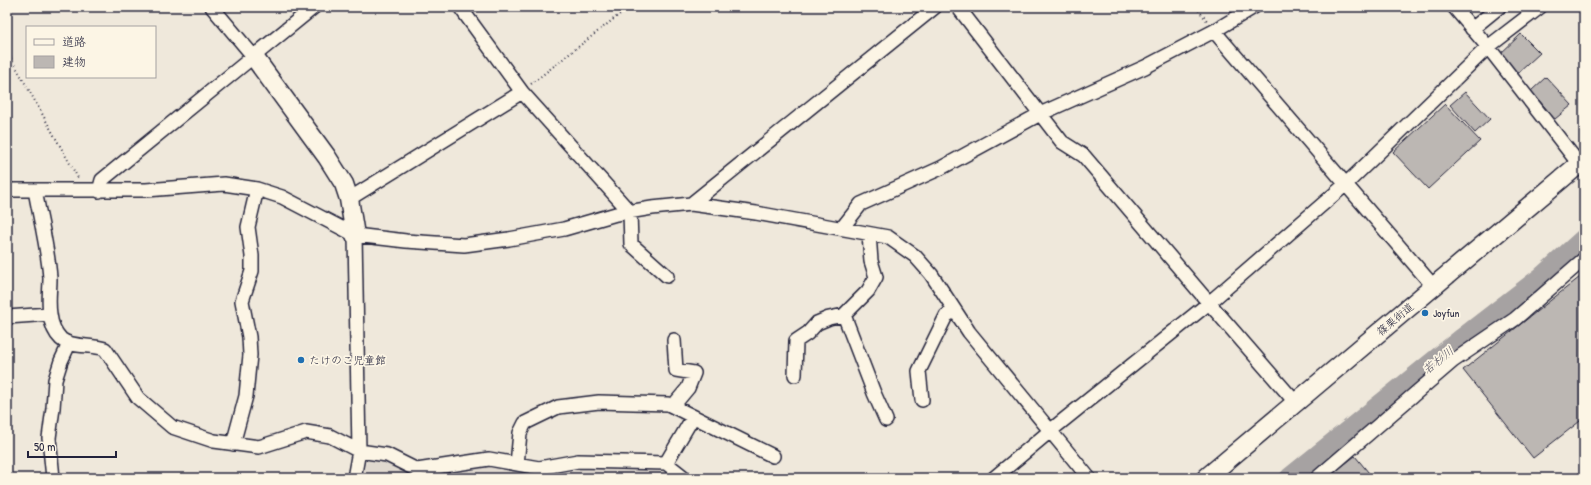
<svg xmlns="http://www.w3.org/2000/svg" width="1591" height="485" viewBox="0 0 1591 485" font-family="'Patrick Hand','Klee One',sans-serif">
  <style>
    .built { fill: #e0d9cf }
    .lines { fill: none; stroke-linecap: round; stroke-linejoin: round }
    .river { stroke: #a6a2a2; stroke-width: 21 }
    .building { fill: #bcb7b3; stroke: #22223b }
    .street-casing { stroke: #22223b; stroke-width: 16 }
    .secondary-casing { stroke: #22223b; stroke-width: 21 }
    .path { stroke: #22223b; stroke-width: 2; stroke-dasharray: 1 3; stroke-linecap: butt }
    .street { stroke: #fcf5e5; stroke-width: 13 }
    .secondary { stroke: #fcf5e5; stroke-width: 18 }
    .poi-dot { fill: #1f6fb2; stroke: #fcf5e5; stroke-width: 1.5 }
    .labels { text-anchor: middle; dominant-baseline: central; stroke-width: 3.5; stroke-linejoin: round; paint-order: stroke }
    .poi-label { font-size: 11px; fill: #22223b; stroke: #fcf5e5; text-anchor: start }
    .street-label { font-size: 11px; fill: #22223b; stroke: #fcf5e5 }
    .water-label { font-size: 12px; font-style: italic; fill: #575564; stroke: #fcf5e5 }
  </style>
  <rect width="100%" height="100%" fill="#efe8db"/>
  <filter id="ink" filterUnits="userSpaceOnUse"><feTurbulence type="fractalNoise" baseFrequency=".025" numOctaves="2"/><feDisplacementMap in="SourceGraphic" scale="8" xChannelSelector="R" yChannelSelector="G"/><feConvolveMatrix kernelMatrix="1 2 1 2 8 2 1 2 1" color-interpolation-filters="sRGB"/></filter>
  <g filter="url(#ink)">
    <path class="built" d="M 366,461 L 385,462 L 412,478 L 363,478 Z
      M 491,467 L 513,470 L 539,476 L 572,468 L 654,470 L 669,474 L 674,478 L 419,478 Z"/>
    <g class="lines">
      <path class="river" d="M 1290,478 L 1463,338 L 1542,277 L 1584,239"/>
    </g>
    <path class="building" d="M 1521,34 L 1540,53 L 1516,75 L 1498,56 Z
      M 1546,77 L 1572,105 L 1555,119 L 1531,91 Z
      M 1465,92 L 1490,119 L 1475,133 L 1450,105 Z
      M 1445,104 L 1480,141 L 1428,189 L 1393,152 Z
      M 1580,277 L 1584,281 L 1584,418 L 1533,458 L 1463,370 Z
      M 1355,456 L 1373,478 L 1327,478 Z"/>
    <g class="lines">
      <g class="street-casing">
        <path id="street" d="M 212,7 L 254,57
          M 460,7 L 522,92 L 630,212 L 631,244 L 667,276
          M 958,7 L 1062,142 L 1084,156 L 1209,303 L 1296,403
          M 1454,7 L 1488,47 L 1579,164
          M 1472,29 L 1499,7
          M 1214,31 L 1434,287
          M 7,190 L 146,190 L 224,184 L 257,189 L 282,197 L 355,235 L 406,241 L 464,245 L 509,239 L 564,229 L 616,214 L 652,208 L 691,204 L 756,213 L 888,237 L 915,256 L 931,274 L 969,332 L 1089,478
          M 35,190 C 40,219 48,248 50,278 C 50,290 48,302 50,314 C 51,323 55,333 61,339 C 71,348 92,344 105,349 L 138,398 L 172,427 L 214,441 L 259,447 L 306,432 L 330,436 L 359,451 L 387,455 L 417,470 L 489,459 L 539,468 L 578,461 L 666,463 L 685,478
          M 99,191 L 102,180 L 314,7
          M 349,199 L 522,92
          M 691,204 L 935,7
          M 842,228 L 861,204 L 941,168 L 1040,114 L 1145,67 L 1214,31 L 1254,7
          M 844,315 L 874,393 L 886,420
          M 7,317 L 50,314
          M 795,375 L 796,341 L 808,333 L 817,323 L 829,318 L 844,315 L 868,291 L 876,277 L 871,261 L 869,234
          M 922,400 L 919,371 L 946,316 L 954,310
          M 673,406 L 688,388 L 694,373 L 676,370 L 674,340
          M 233,444 L 246,396 L 248,375 L 250,355 L 249,337 L 242,301 L 252,271 L 252,256 L 248,227 L 257,189
          M 666,463 L 693,417
          M 517,464 L 520,433 L 525,423 L 558,407 L 599,402 L 668,404 L 773,456
          M 53,478 L 49,438 L 53,408 L 55,380 L 61,361 L 69,344
          M 354,478 L 359,451 L 355,235
          M 994,478 L 1050,431 L 1209,303 L 1346,184 L 1488,47 L 1540,7
          M 1317,478 L 1453,361 L 1515,319 L 1584,259"/>
      </g>
      <g class="secondary-casing">
        <path id="secondary" d="M 254,57 L 327,157 L 344,184 L 349,199 L 355,235
          M 1206,478 L 1584,160"/>
      </g>
      <path class="path" d="M 1196,7 L 1208,22
        M 7,51 L 78,178
        M 531,84 L 629,7"/>
      <use href="#street" class="street"/>
      <use href="#secondary" class="secondary"/>
    </g>
  </g>
  <g class="poi-dot">
    <circle cx="1425" cy="313" r="4"/>
    <circle cx="301" cy="360" r="4"/>
  </g>
  <g class="labels">
    <g class="poi-label">
      <text x="1433" y="313">Joyfun</text>
      <text x="309" y="360">たけのこ児童館</text>
    </g>
    <g class="street-label">
      <text transform="translate(1395 319) rotate(-40)">篠栗街道</text>
    </g>
    <g class="water-label">
      <text transform="translate(1438 360) rotate(-39)">若杉川</text>
    </g>
  </g>
  <rect width="1591" height="485" fill="none" stroke="#fcf5e5" stroke-width="24"/>
  <rect x="12" y="12" width="1567" height="461" fill="none" stroke="#22223b" stroke-width="1.5" filter="url(#ink)"/>
  <rect x="26" y="26" width="130" height="52" fill="#fcf5e5" stroke="#a5a1a1"/>
  <rect x="34" y="39" width="20" height="6" fill="#fcf5e5" stroke="#a5a1a1"/>
  <text x="62" y="46" font-size="12" fill="#22223b">道路</text>
  <rect x="34" y="56" width="20" height="12" fill="#bcb7b3" stroke="#a5a1a1"/>
  <text x="62" y="66" font-size="12" fill="#22223b">建物</text>
  <path d="M28 451v6h88v-6" fill="none" stroke="#22223b" stroke-width="2"/>
  <text x="34" y="451" font-size="12" fill="#22223b" stroke="#fcf5e5" stroke-width="3" paint-order="stroke">50 m</text>
</svg>
